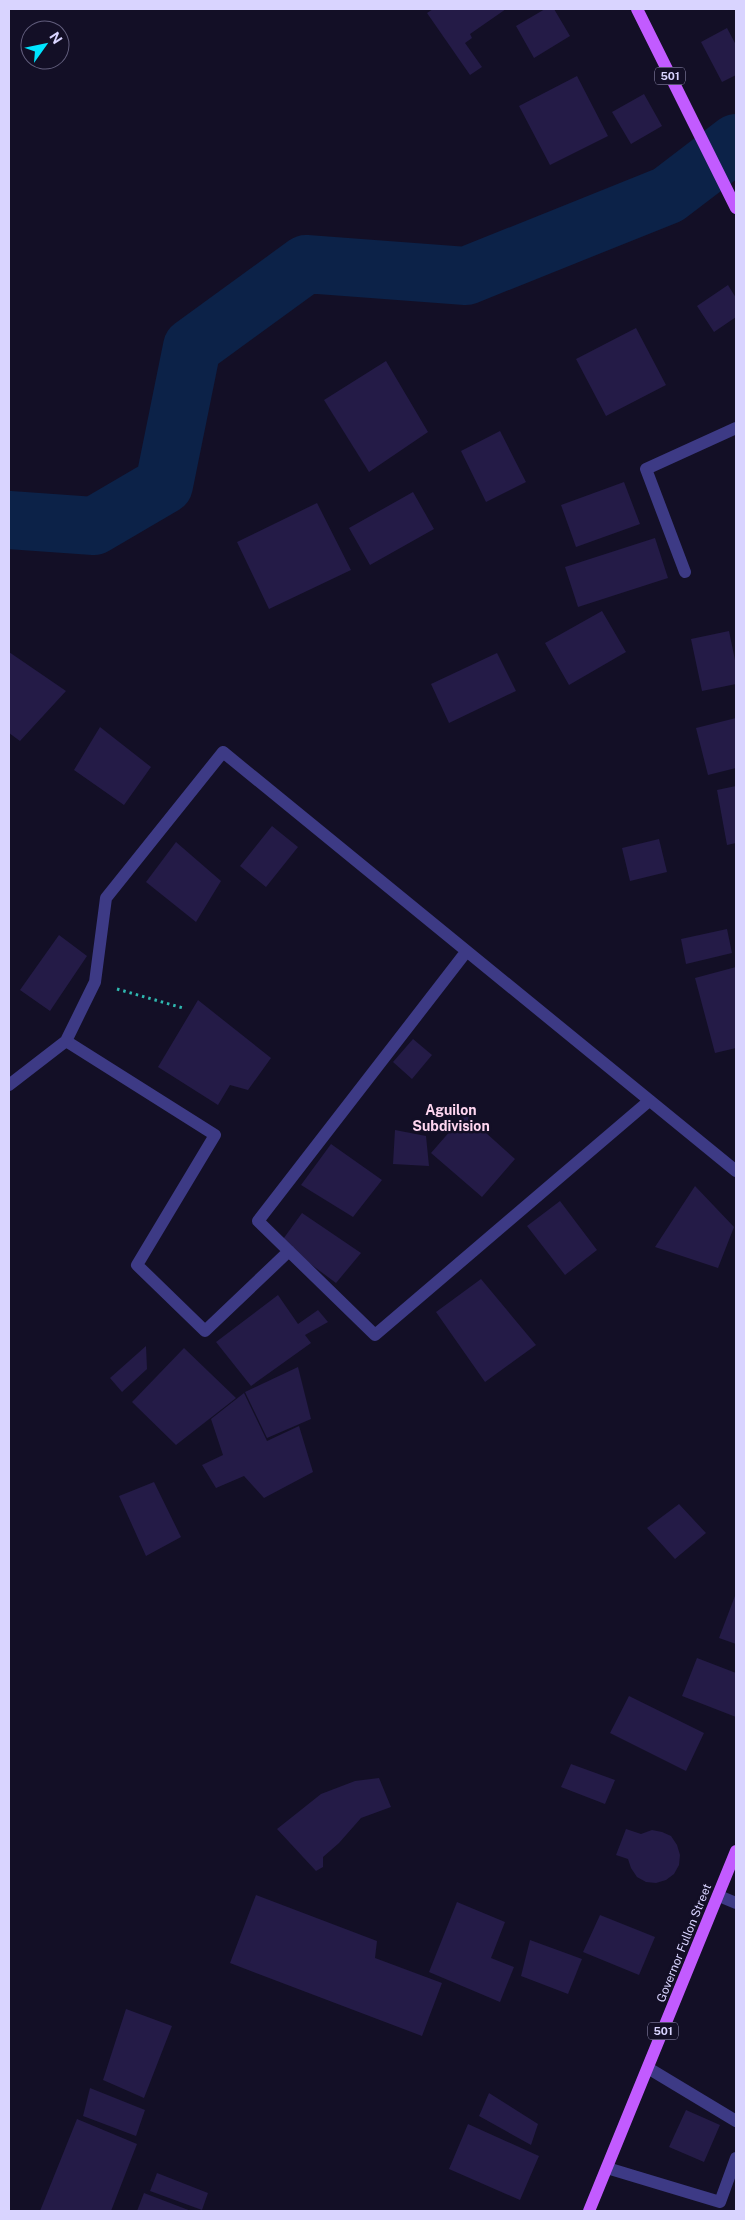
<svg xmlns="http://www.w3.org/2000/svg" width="745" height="2220" viewBox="0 0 745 2220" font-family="'Public Sans',sans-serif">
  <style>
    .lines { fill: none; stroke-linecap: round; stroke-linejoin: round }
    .river { stroke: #0c2248; stroke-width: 58 }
    .building { fill: #241b47 }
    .path { stroke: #2fb8b0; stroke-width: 3; stroke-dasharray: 2.5 4; stroke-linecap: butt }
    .lane { stroke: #3d3a85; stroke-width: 12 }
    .street { stroke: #3d3a85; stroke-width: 12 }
    .primary { stroke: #c25bff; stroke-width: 12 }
    .labels { text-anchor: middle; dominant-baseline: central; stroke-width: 5; stroke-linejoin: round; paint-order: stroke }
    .shield { fill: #130f26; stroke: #9e99be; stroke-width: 1 }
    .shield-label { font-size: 11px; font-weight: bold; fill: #d9d4ff }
    .street-label { font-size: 12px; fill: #d9d4ff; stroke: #130f26 }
    .neighbourhood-label { font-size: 14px; font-weight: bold; fill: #ffd6f0; stroke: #130f26 }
  </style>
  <rect width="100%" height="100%" fill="#130f26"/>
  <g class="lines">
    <path class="river" d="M 9,520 L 94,526 L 164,485 L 192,347 L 306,264 L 466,276 L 668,195 L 736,143"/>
  </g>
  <path class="building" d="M 433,9 L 506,9 L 470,34 L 472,38 L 465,43 L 482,67 L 470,75 L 427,13 Z
    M 545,9 L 554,9 L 570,36 L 534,58 L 516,26 Z
    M 727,28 L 736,45 L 736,75 L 722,82 L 701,42 Z
    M 577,76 L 608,136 L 550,165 L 519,106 Z
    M 644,94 L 662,126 L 631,144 L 612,112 Z
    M 728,285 L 736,298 L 736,317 L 714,332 L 697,306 Z
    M 636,328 L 666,385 L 606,416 L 576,359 Z
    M 386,361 L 428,432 L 369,472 L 324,400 Z
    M 500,431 L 526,482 L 486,502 L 461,451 Z
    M 624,482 L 640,524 L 576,547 L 561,505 Z
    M 413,492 L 434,529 L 370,565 L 349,528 Z
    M 317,503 L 351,570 L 269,609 L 237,542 Z
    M 655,538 L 668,578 L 578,607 L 565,567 Z
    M 602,611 L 626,652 L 569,685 L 545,643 Z
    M 729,631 L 736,665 L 736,684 L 702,691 L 691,639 Z
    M 9,652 L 66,691 L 20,741 L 9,733 Z
    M 497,653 L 516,691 L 449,723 L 431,684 Z
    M 736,718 L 736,768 L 708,775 L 696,728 Z
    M 100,727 L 151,767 L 124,805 L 74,770 Z
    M 736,786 L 736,843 L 727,845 L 717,790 Z
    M 272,826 L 298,847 L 266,887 L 240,866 Z
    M 659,839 L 667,872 L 630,881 L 622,848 Z
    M 176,842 L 221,881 L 196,922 L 146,882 Z
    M 727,929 L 732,953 L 686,964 L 681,939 Z
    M 59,935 L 87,956 L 50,1011 L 20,990 Z
    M 736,967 L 736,1048 L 715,1053 L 695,978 Z
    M 198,1000 L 271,1058 L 248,1090 L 230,1085 L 218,1105 L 158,1067 Z
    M 413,1039 L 432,1055 L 412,1079 L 393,1062 Z
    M 465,1114 L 515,1159 L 482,1197 L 431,1153 Z
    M 395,1130 L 426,1136 L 429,1166 L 393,1164 Z
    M 331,1144 L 382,1180 L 353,1217 L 301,1185 Z
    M 695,1186 L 734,1227 L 718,1268 L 655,1247 Z
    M 560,1201 L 597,1250 L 565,1275 L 527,1226 Z
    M 302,1213 L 361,1253 L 336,1283 L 281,1242 Z
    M 481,1279 L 536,1345 L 485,1382 L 436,1312 Z
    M 278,1295 L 298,1324 L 318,1310 L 328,1322 L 305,1335 L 311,1343 L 251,1386 L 216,1342 Z
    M 146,1346 L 147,1369 L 122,1392 L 110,1378 Z
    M 184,1348 L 236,1398 L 176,1445 L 132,1402 Z
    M 298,1367 L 311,1419 L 267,1438 L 245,1392 Z
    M 244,1393 L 267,1441 L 299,1426 L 313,1472 L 264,1498 L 244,1476 L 216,1488 L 202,1465 L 223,1455 L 211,1419 Z
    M 154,1482 L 181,1537 L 146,1556 L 119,1496 Z
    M 679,1504 L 706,1533 L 675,1559 L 647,1528 Z
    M 735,1596 L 736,1596 L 736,1644 L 719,1638 Z
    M 697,1658 L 736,1673 L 736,1717 L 682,1696 Z
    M 629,1696 L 704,1733 L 686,1771 L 610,1733 Z
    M 571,1764 L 615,1780 L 605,1804 L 561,1787 Z
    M 379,1778 L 391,1807 L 361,1818 L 339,1843 L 323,1857 L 323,1867 L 316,1871 L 277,1829 L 321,1794 L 355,1781 Z
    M 626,1829 L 641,1834 L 652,1830 L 662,1832 L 671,1836 L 677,1845 L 680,1855 L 679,1865 L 674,1874 L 666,1880 L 656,1883 L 646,1882 L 637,1877 L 631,1868 L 628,1859 L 616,1855 Z
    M 256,1895 L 377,1941 L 375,1958 L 442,1983 L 422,2036 L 230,1963 Z
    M 457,1902 L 505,1922 L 491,1958 L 514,1967 L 500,2002 L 429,1972 Z
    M 600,1915 L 655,1937 L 639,1975 L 583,1952 Z
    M 530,1940 L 582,1959 L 568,1994 L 521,1976 Z
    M 126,2009 L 172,2026 L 144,2098 L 103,2080 Z
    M 90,2088 L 145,2110 L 136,2136 L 83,2116 Z
    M 489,2093 L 538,2124 L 531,2145 L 479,2116 Z
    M 686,2110 L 720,2125 L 704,2162 L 669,2147 Z
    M 77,2119 L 137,2144 L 111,2211 L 40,2211 Z
    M 468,2124 L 539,2156 L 520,2200 L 449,2169 Z
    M 157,2173 L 208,2193 L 202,2210 L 150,2191 Z
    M 144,2193 L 191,2211 L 137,2211 Z"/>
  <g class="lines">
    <path class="path" d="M 117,989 L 183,1008"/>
    <path class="lane" d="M 719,1896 L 736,1903
      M 648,2068 L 736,2121
      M 607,2168 L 720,2202 L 736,2158"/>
    <path class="street" d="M 685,572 L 646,469 L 736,428
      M 466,952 L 258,1221 L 375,1335 L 649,1101
      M 66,1041 L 215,1135 L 137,1265 L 205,1331 L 289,1251
      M 9,1085 L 66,1041 L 95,982 L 106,898 L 223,752 L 736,1171"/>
    <path class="primary" d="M 637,9 L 736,208
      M 589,2211 L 736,1851"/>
  </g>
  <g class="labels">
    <g class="shield">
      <rect x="655" y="67.5" width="30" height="17" rx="4"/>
      <rect x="648" y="2022.5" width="30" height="17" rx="4"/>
    </g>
    <g class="shield-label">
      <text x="670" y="76">501</text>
      <text x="663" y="2031">501</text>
    </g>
    <g class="street-label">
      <text transform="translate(684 1943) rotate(-68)">Governor Fullon Street</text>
    </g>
    <g class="neighbourhood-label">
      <text x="451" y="1110">Aguilon<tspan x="451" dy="16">Subdivision</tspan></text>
    </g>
  </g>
  <rect width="745" height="2220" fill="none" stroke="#d9d4ff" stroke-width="20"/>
  <g transform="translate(45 45) rotate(57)"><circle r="24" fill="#130f26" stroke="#625e7d"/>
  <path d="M0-4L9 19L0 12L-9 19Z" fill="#00e5ff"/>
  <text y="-8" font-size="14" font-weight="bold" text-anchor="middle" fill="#d9d4ff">N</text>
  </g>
</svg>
